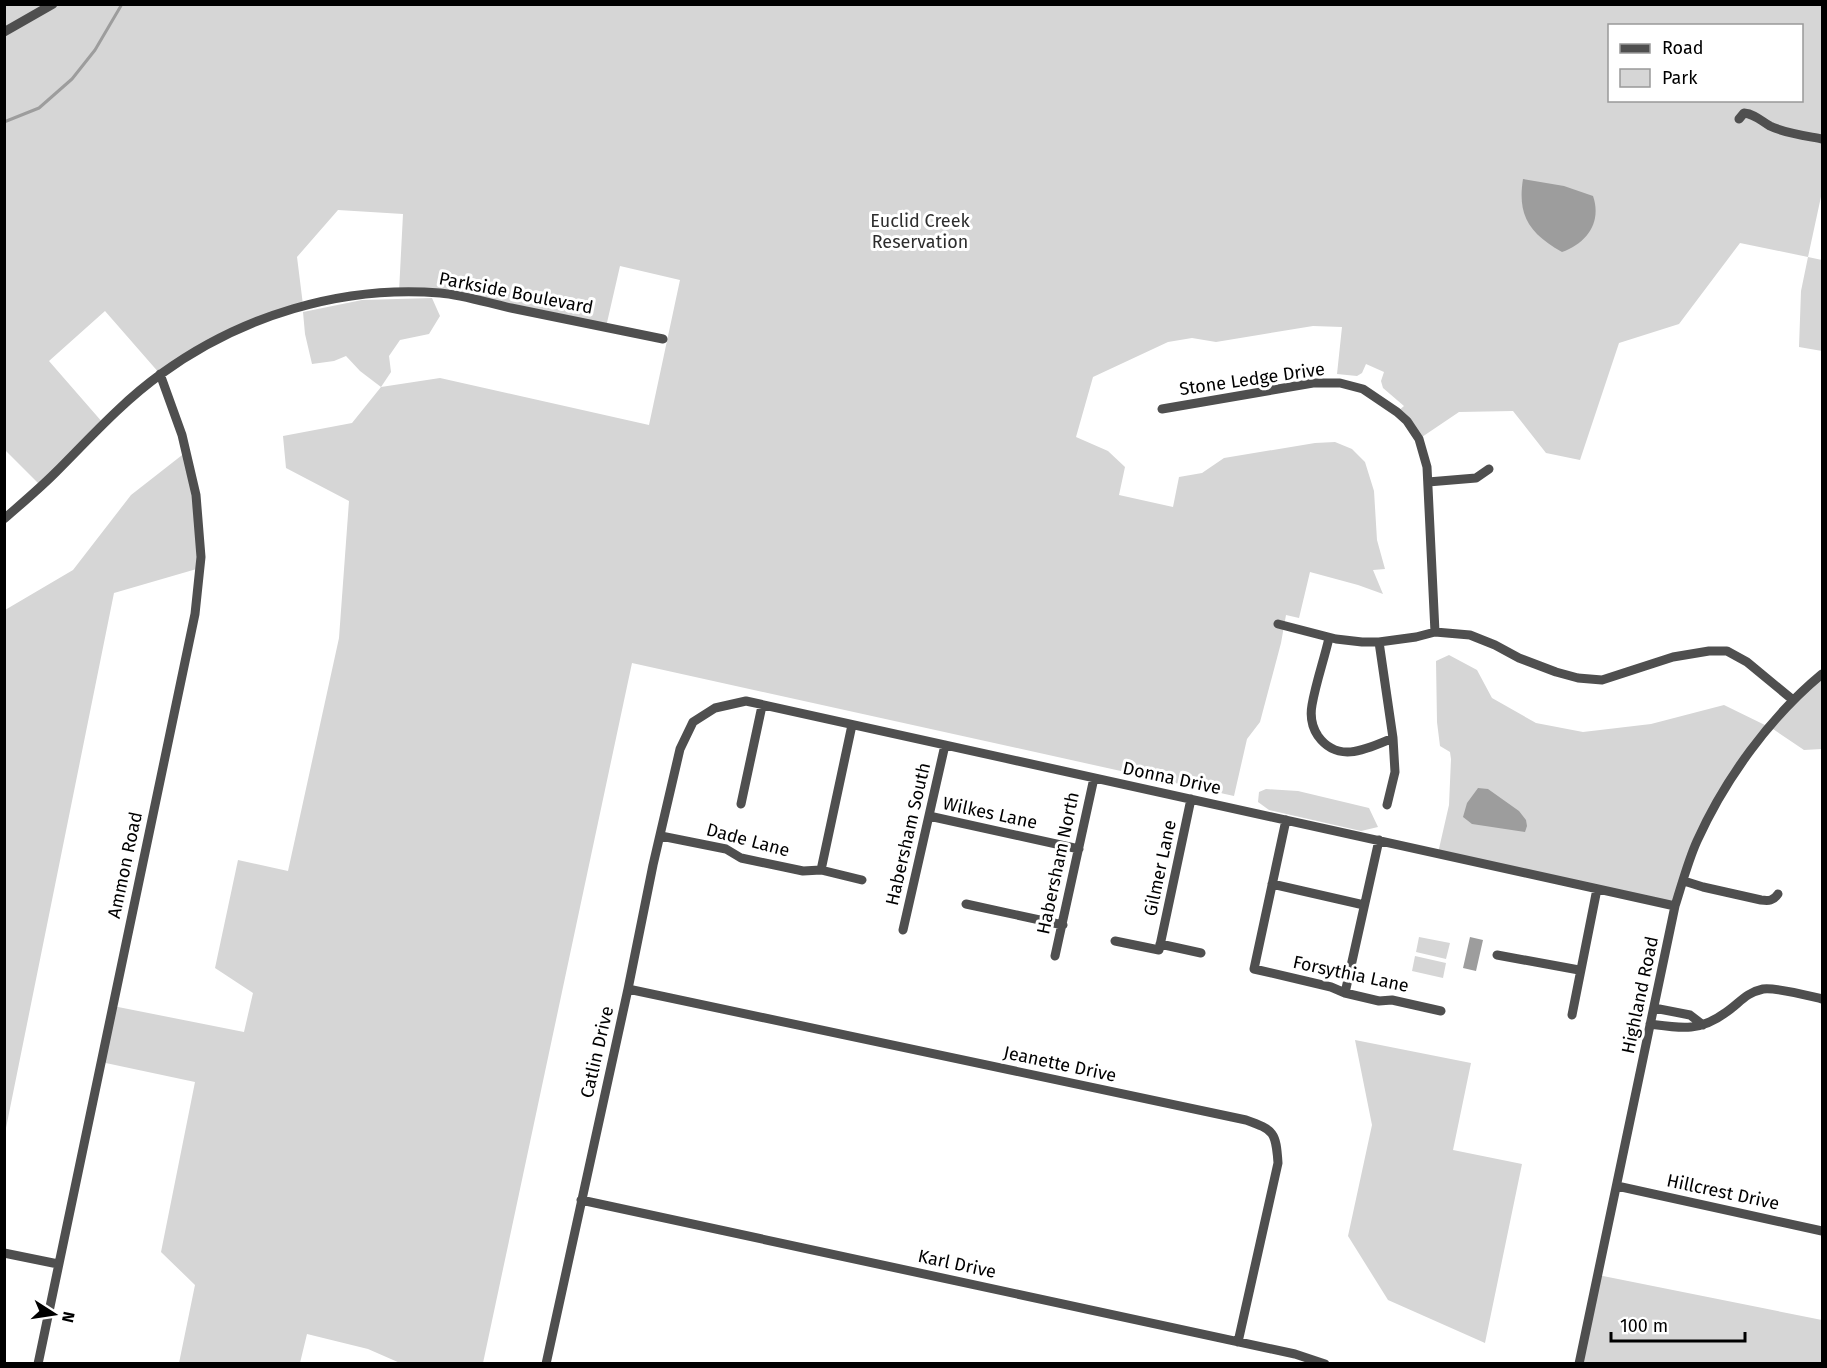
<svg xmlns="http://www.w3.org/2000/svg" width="1827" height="1368" viewBox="0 0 1827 1368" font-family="'Fira Sans',sans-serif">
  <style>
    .green { fill: #d6d6d6; fill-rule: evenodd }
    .water { fill: #9d9d9d }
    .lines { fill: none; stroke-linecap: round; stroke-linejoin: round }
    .stream { stroke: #9d9d9d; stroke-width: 3 }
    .minor { stroke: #4f4f4f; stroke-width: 9 }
    .labels { text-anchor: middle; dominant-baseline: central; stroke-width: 6; stroke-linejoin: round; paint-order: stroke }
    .park-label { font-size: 18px; fill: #2d2d2d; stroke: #fff }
    .street-label { font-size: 18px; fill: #000; stroke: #fff }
  </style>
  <rect width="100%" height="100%" fill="#fff"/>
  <path class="green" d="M 4,5 L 1822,5 L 1822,192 L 1808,257 L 1822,260 L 1822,351 L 1799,347 L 1801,291 L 1808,257 L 1740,243 L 1679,324 L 1619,343 L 1580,460 L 1546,453 L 1513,411 L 1459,412 L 1419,439 L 1397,412 L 1404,406 L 1383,388 L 1381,381 L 1384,372 L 1366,364 L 1362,373 L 1357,376 L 1337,374 L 1342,327 L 1313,326 L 1216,342 L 1192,338 L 1168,342 L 1093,377 L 1076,437 L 1108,451 L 1125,467 L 1119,495 L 1173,507 L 1179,477 L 1202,473 L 1224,458 L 1315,443 L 1335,442 L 1352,449 L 1365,462 L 1374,491 L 1377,540 L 1385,569 L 1373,570 L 1383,594 L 1358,585 L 1310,572 L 1299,618 L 1286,615 L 1281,643 L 1260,722 L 1247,739 L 1234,796 L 632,663 L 483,1363 L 400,1363 L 368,1349 L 307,1334 L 300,1363 L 179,1363 L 195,1285 L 161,1252 L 195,1082 L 101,1062 L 113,1006 L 244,1032 L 253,993 L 215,968 L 238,860 L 288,871 L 339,638 L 349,501 L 286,468 L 283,436 L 352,423 L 381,387 L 360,371 L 346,356 L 334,361 L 312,364 L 305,334 L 303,312 L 362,300 L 432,298 L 440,316 L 429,334 L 400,340 L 389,356 L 391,372 L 381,387 L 440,378 L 649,425 L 680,280 L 620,266 L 606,327 L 441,293 L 399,292 L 403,214 L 338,210 L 297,257 L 303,305 L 260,320 L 160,374 L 105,311 L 49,361 L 103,423 L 41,486 L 5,450 ZM 1610,26 L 1802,26 L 1802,100 L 1610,100 Z
    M 186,452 L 196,495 L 200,568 L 114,593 L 5,1133 L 5,610 L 73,570 L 131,495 Z
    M 1449,655 L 1477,670 L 1492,698 L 1536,723 L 1583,732 L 1651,724 L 1724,705 L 1769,727 L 1822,674 L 1822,749 L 1804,750 L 1770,727 L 1733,775 L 1697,841 L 1675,906 L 1438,853 L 1449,805 L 1451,759 L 1450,752 L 1440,746 L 1437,722 L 1436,661 Z
    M 1266,789 L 1298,791 L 1369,808 L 1378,827 L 1361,831 L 1269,810 L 1258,802 L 1259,792 Z
    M 1419,937 L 1450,943 L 1446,959 L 1416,952 Z
    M 1415,956 L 1446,963 L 1443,978 L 1412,971 Z
    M 1355,1040 L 1471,1063 L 1453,1150 L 1522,1164 L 1485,1343 L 1388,1300 L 1348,1236 L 1372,1125 Z
    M 1598,1275 L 1822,1320 L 1822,1363 L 1579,1364 Z"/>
  <path class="water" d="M 1523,179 L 1564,186 L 1593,196 C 1602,222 1587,243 1562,252 C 1530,234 1517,216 1523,179 Z
    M 1478,788 L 1488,789 L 1519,811 L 1526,820 L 1527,826 L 1525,832 L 1472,824 L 1463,817 L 1467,803 Z
    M 1470,937 L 1483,940 L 1476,971 L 1463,968 Z"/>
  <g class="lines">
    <path class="stream" d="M 4,122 L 39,108 L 72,79 L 95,50 L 122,4"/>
    <path class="minor" d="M 4,32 L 53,4
      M 1739,119 L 1744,113 C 1755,114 1761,121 1770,126 C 1784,133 1807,136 1822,139
      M 1162,409 L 1313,383 L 1340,383 L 1363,389 L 1397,412 L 1407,421 L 1419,439 L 1427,467 L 1435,632
      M 1428,482 L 1476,478 L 1489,469
      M 4,519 C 21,504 39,489 55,473 C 89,439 122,402 161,374 C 241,316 341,285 440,293 C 463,295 488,303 511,308 C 562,318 612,329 663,339
      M 1278,624 L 1336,639 L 1362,642 L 1379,642 L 1416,637 L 1435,632 L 1470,635 L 1495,645 L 1519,658 L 1556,672 L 1578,678 L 1602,680 L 1673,657 L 1709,651 L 1727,651 L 1747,662 L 1793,700
      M 1329,638 C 1324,660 1316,682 1312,705 C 1310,716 1312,727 1318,736 C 1338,764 1367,749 1393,738
      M 1379,642 L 1393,738 L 1395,772 L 1387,805
      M 741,804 L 762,706
      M 929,816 L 1079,849
      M 1286,820 L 1254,969 L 1331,987 L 1345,993 L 1379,1001 L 1392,1000 L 1441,1011
      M 661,836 L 726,849 L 741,858 L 803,871 L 821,870 L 862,880
      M 821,870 L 852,725
      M 1684,881 L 1703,887 L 1761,900 C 1769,901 1773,901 1778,894
      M 1272,884 L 1364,905
      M 966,904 L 1063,925
      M 903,930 L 945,745
      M 1115,941 L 1159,950 L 1191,799
      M 1160,944 L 1201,953
      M 1497,955 L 1579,970
      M 1055,956 L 1094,778
      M 628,989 L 1246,1120 C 1274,1130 1276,1132 1278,1163 L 1238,1342
      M 1345,993 L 1379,840
      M 1654,1008 L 1690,1015 L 1703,1025
      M 1572,1015 L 1597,889
      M 1650,1024 C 1680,1028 1699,1032 1725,1013 C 1740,1003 1745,993 1763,989 C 1776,987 1809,996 1822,999
      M 1617,1186 L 1822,1231
      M 581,1200 L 1295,1354 L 1325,1364
      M 4,1253 L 58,1264
      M 38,1364 L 195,614 L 201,557 L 196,495 L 182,435 L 160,374
      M 546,1364 L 628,989 L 653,865 L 680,749 L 693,722 L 715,708 L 746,701 L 1675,906
      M 1579,1364 L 1675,906 C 1682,884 1688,861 1697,841 C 1725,779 1770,717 1822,674"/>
  </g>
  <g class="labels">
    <g class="park-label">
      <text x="920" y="221">Euclid Creek<tspan x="920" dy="21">Reservation</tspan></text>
    </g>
    <g class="street-label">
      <text transform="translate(516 293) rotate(11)">Parkside Boulevard</text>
      <text transform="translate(1252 379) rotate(-8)">Stone Ledge Drive</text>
      <text transform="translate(1172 778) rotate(12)">Donna Drive</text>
      <text transform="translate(990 813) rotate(12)">Wilkes Lane</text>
      <text transform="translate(908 834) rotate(-77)">Habersham South</text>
      <text transform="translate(748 840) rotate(15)">Dade Lane</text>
      <text transform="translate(1058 863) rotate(-78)">Habersham North</text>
      <text transform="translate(125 865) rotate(-78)">Ammon Road</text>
      <text transform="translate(1160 868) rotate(-78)">Gilmer Lane</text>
      <text transform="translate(1351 974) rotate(12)">Forsythia Lane</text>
      <text transform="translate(1640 995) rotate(-78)">Highland Road</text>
      <text transform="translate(597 1052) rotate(-77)">Catlin Drive</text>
      <text transform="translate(1060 1064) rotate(12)">Jeanette Drive</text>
      <text transform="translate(1723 1192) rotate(12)">Hillcrest Drive</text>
      <text transform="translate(957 1264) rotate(12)">Karl Drive</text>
    </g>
  </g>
  <rect width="1827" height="1368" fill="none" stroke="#000000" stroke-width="12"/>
  <rect x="1608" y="24" width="195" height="78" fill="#ffffff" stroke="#999999" stroke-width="1.5"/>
  <rect x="1620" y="44" width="30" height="9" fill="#4f4f4f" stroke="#999999" stroke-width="1.5"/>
  <text x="1662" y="54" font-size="18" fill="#000000">Road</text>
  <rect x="1620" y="69" width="30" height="18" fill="#d6d6d6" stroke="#999999" stroke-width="1.5"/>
  <text x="1662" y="84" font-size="18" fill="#000000">Park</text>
  <g transform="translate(54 1314) rotate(102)" stroke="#ffffff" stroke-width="4.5" paint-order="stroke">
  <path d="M0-4.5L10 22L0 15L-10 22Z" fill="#000000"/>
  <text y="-9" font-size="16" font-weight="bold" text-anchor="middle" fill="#000000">N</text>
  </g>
  <path d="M1611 1332v9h134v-9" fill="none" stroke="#000000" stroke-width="3"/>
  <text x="1620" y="1332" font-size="18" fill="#000000" stroke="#ffffff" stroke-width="4.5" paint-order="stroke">100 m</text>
</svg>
